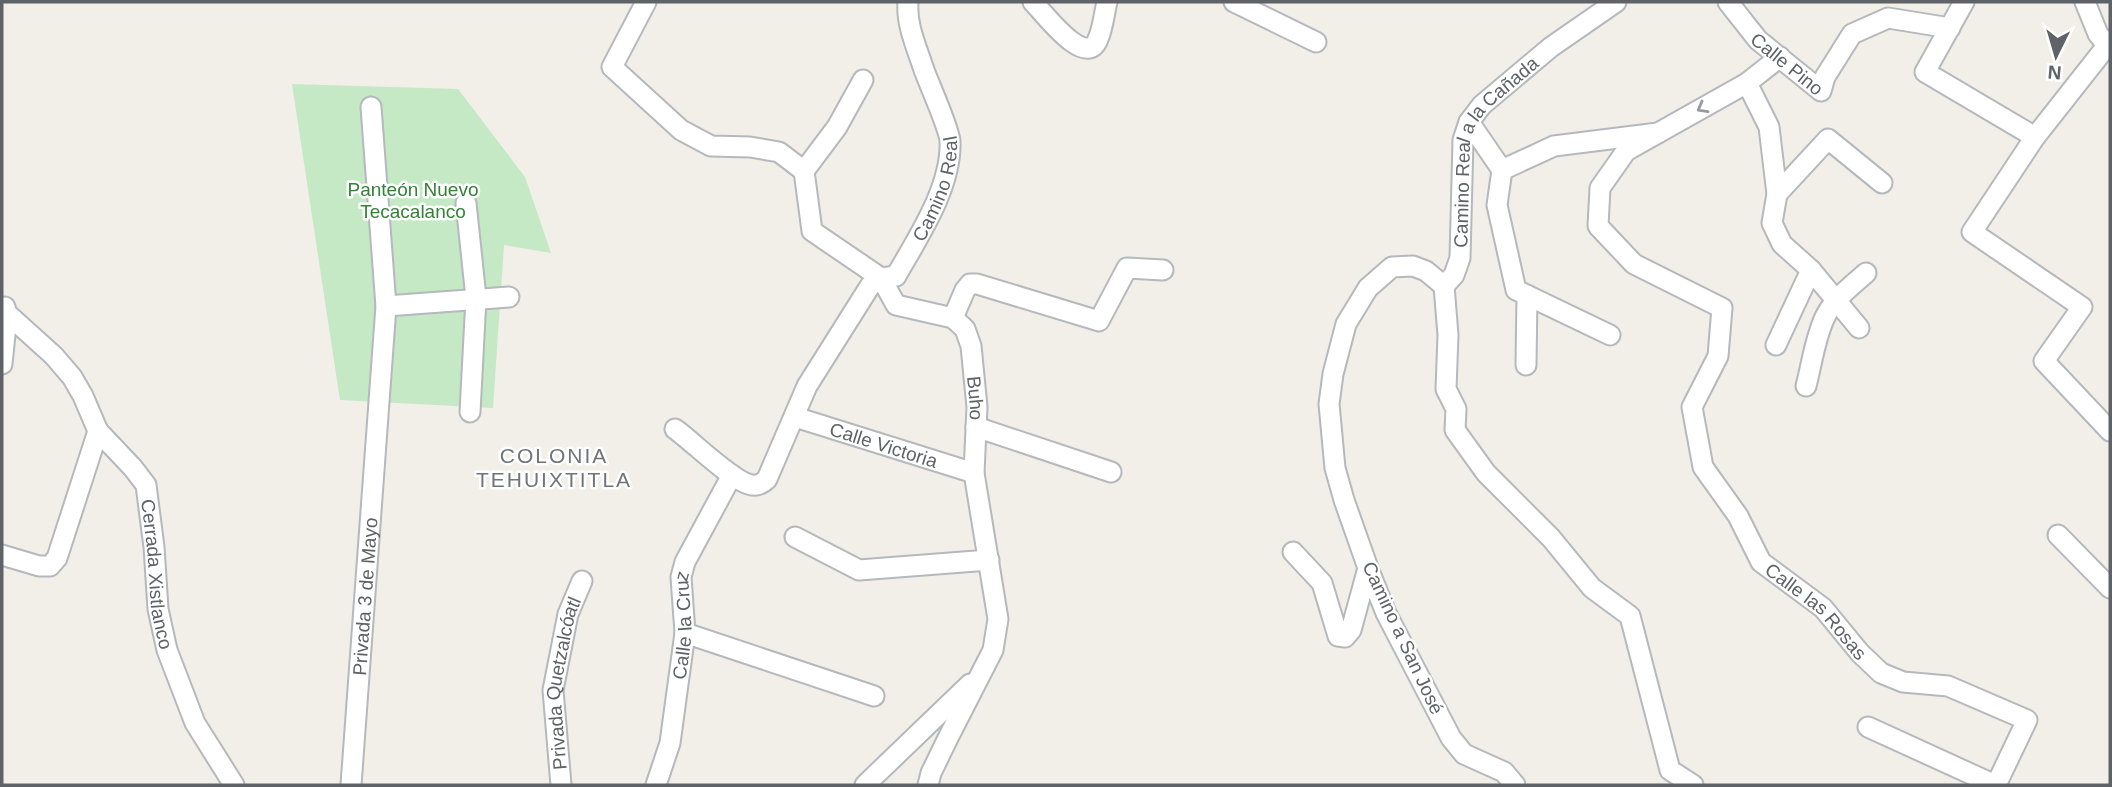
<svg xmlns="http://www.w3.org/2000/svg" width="2112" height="787" viewBox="0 0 2112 787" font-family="Helvetica,sans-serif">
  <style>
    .green { fill: #c5e8c5 }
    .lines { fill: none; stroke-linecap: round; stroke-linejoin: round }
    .minor-casing { stroke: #b5b8bc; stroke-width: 23 }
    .minor { stroke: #fff; stroke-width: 19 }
    .oneway { stroke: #979a9d }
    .labels { text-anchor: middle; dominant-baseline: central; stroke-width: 5; stroke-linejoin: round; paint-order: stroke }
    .street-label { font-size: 19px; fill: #5f6368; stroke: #fff }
    .park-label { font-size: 19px; fill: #348238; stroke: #fff }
    .neighbourhood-label { font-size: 21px; letter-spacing: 2px; fill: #70757a; stroke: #fff }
  </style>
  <rect width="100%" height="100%" fill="#f1efe8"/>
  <path class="green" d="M 292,84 L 458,89 L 525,177 L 551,253 L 504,245 L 493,408 L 340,400 Z"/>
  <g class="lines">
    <g class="minor-casing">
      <g id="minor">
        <path d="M 646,2 L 612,67 L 681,130 L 711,146 L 750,147 L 779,152 L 804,171"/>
        <path d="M 1033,2 C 1044,13 1086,70 1098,39 C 1103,28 1104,14 1107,2"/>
        <path d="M 1234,2 L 1316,42"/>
        <path id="s1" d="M 1728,2 L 1758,40 L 1821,91 L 1825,77 L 1852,34 L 1888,18 L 1950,28"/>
        <path d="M 1964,2 L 1925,72 L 2035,137"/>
        <path d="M 2085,2 L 2098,34 L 2107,45"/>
        <path d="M 2110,42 L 2035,137 L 1972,232 L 2082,307 L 2044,361 L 2110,431"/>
        <path d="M 1747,83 L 1769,127 L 1777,194 L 1772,223 L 1782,244 L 1811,270 L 1859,328"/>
        <path d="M 1469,122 L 1502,170"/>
        <path id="s2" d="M 1658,133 L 1626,151 L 1600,188 L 1598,226 L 1634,264 L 1722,308 L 1718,356 L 1692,407 L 1703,467 L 1738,516 L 1761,562 L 1823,608 L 1860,653 L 1881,673 L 1903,682 L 1948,686 L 2027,720 L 1996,785"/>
        <path d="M 1502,170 L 1554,146 L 1658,133 L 1747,83 L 1780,57"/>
        <path d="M 1502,170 L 1497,205 L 1516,290 L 1610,335"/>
        <path id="s3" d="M 804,171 L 812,231 L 881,278 L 896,305 L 953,318 L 965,329 L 971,346 L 977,407 L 974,473 L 998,619 L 993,650 L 948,738 L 931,773 L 928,785"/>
        <path d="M 804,171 L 837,127 L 863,80"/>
        <path d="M 1777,194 L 1828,139 L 1882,183"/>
        <path d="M 466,203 L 476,298 L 470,412"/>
        <path d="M 1444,286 L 1448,335 L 1446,389 L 1456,409 L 1455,430 L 1486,473 L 1551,538 L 1592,588 L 1630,616 L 1670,770 L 1693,785"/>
        <path d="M 386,306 L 509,297"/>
        <path id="s4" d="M 2,309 L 54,356 L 72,377 L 83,396 L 98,431 L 133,468 L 146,485 L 154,547 L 158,609 L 167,650 L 195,723 L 234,785"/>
        <path d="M 953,318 L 965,290 L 970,284 L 977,284 L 1099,321 L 1127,268 L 1163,270"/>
        <path d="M 1776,345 L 1811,270"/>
        <path d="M 2,364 L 7,315 L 5,307"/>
        <path d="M 1526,365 L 1527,295"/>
        <path d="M 1806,386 C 1812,363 1815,338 1825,317 C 1834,299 1851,286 1866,273"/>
        <path id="s5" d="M 795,417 L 974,473"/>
        <path d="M 976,427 L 1111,472"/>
        <path id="s6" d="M 675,429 C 692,441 734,483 752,485 C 758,486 763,483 767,479 L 807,386 L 870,286 L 881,278 L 896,276 C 918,237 952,187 950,141 C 949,128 930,86 924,70 C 917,48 906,25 908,2"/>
        <path d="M 2058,535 L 2110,588"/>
        <path d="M 795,537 L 859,570 L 989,560"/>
        <path d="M 1293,552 L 1322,583 L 1338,636 L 1345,637 L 1351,630 L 1368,568"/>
        <path d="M 2,555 L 39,566 L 50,566 L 57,558 L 98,431"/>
        <path d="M 685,633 L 874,696"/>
        <path d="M 1868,727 L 1995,785"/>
        <path id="s7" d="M 351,785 L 386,306 L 371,107"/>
        <path id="s8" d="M 561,785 L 553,690 L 568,614 L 582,581"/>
        <path id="s9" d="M 656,785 L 670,743 L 685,633 L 681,577 L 685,562 L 732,475"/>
        <path d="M 865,785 L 970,684"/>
        <path id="s10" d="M 1515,785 L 1504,772 L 1464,754 L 1451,738 L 1386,613 L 1368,568 L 1344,500 L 1335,468 L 1329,404 L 1333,374 L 1346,324 L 1368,288 L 1392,267 L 1413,266 L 1426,271 L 1444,286 L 1454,275 L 1460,258 L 1463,140 L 1469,122 L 1482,105 L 1551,47 L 1616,2"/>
      </g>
    </g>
    <use href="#minor" class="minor"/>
  </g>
  <defs><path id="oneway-chevron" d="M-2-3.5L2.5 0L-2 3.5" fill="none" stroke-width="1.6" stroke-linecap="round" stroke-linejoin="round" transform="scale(1.75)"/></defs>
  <use class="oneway" href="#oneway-chevron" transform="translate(1702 108) rotate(151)"/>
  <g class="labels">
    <g class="street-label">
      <text stroke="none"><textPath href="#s1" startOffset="86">Calle Pino</textPath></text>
      <text stroke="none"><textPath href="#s10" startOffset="807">Camino Real a la Cañada</textPath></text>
      <text stroke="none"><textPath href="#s6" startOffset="458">Camino Real</textPath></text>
      <text stroke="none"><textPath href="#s3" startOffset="320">Buho</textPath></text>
      <text stroke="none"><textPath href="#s5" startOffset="93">Calle Victoria</textPath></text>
      <text stroke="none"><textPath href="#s4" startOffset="320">Cerrada Xistlanco</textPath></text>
      <text stroke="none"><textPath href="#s7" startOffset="189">Privada 3 de Mayo</textPath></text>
      <text stroke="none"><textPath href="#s2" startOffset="623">Calle las Rosas</textPath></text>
      <text stroke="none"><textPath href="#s9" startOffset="163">Calle la Cruz</textPath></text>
      <text transform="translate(1403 638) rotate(65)">Camino a San José</text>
      <text stroke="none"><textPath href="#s8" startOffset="103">Privada Quetzalcóatl</textPath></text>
    </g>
    <g class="park-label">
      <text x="413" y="189">Panteón Nuevo<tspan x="413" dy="22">Tecacalanco</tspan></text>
    </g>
    <g class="neighbourhood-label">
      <text x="554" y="455">COLONIA<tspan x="554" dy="24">TEHUIXTITLA</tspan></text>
    </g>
  </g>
  <rect width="2112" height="787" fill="none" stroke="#5f6368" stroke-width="7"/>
  <g transform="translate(2056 56) rotate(185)" stroke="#ffffff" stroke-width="5" paint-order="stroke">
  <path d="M0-5L12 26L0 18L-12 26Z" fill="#5f6368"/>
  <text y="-10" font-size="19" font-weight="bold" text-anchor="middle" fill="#5f6368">N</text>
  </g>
</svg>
